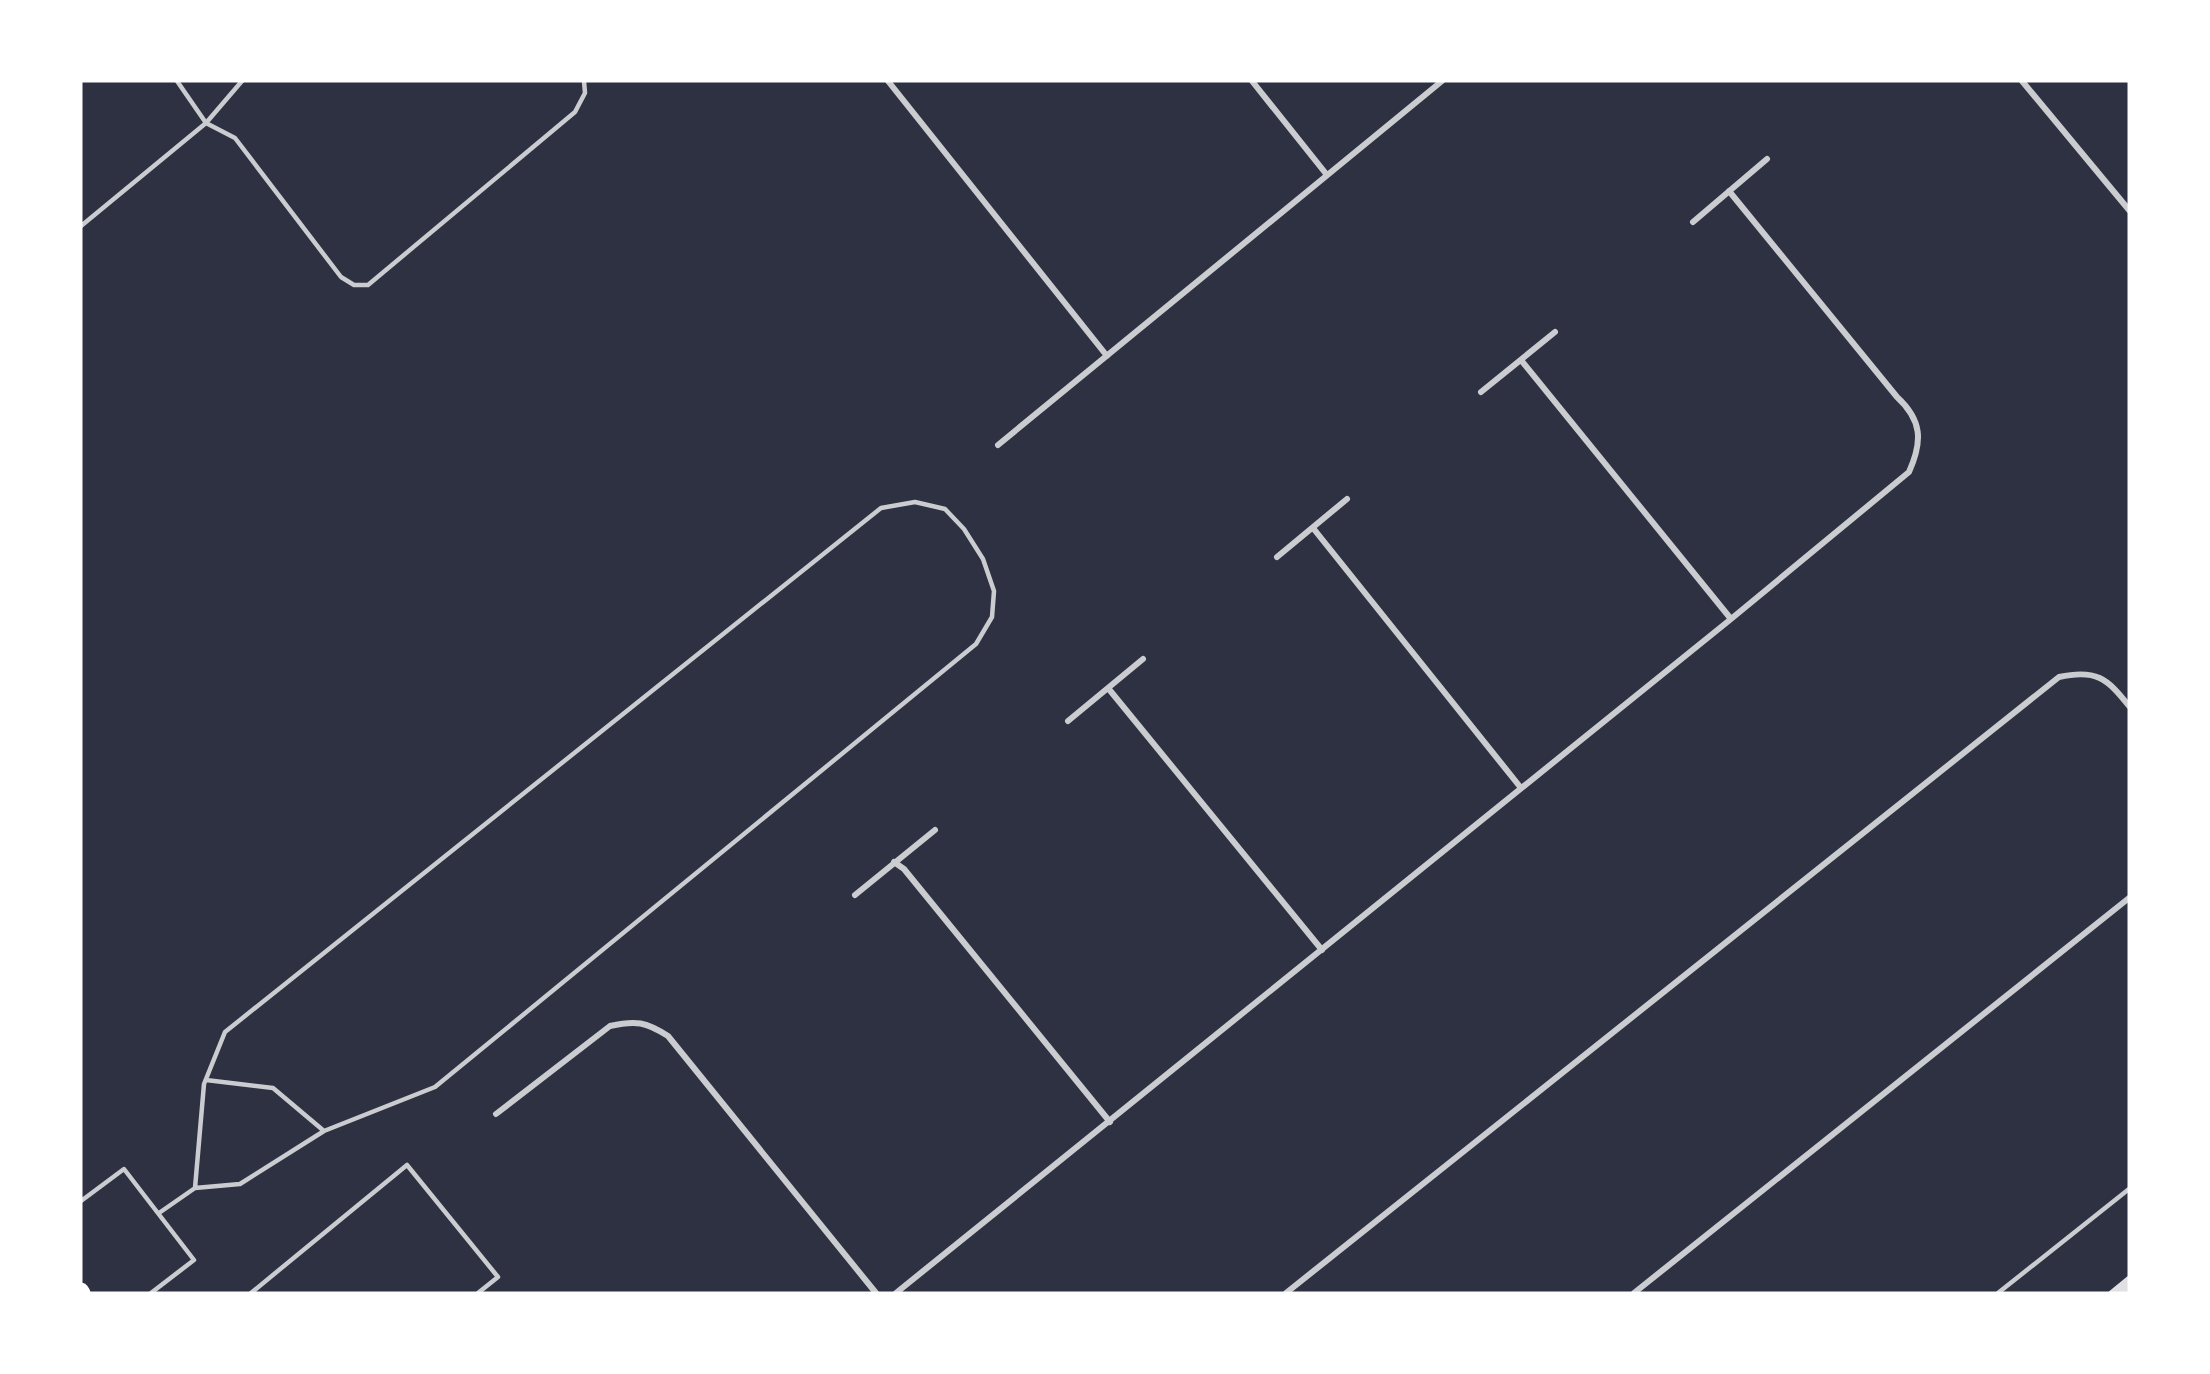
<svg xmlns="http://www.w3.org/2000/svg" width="2210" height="1374" viewBox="0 0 2210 1374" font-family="'Noto Sans',sans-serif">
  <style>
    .building { fill: #e0e0e3 }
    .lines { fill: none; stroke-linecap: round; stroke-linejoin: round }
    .service { stroke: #caccd0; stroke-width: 4.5 }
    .minor { stroke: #caccd0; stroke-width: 6 }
    .primary { stroke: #fff; stroke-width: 15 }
  </style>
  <rect width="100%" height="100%" fill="#2d3142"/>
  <path class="building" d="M 2129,1275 L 2129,1293 L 2107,1293 Z"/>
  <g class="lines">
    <path class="service" d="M 177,81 L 206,123 L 235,138 L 341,277 L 354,285 L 368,285 L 575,112 L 585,93 L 584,81
      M 81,226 L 206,123 L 242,81
      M 206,1080 L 273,1088 L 324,1131
      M 81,1201 L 124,1169 L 194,1260 L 151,1293
      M 159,1213 L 195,1188 L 240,1184 L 324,1131 L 435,1087 L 976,644 L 992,617 L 994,591 L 983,559 L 964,529 L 945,509 L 915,502 L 881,508 L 225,1032 L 204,1084 L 195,1188
      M 251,1293 L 407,1165 L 498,1277 L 478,1293
      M 1998,1293 L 2129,1189"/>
    <path class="minor" d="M 888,81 L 1107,356
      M 1252,81 L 1327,175
      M 2022,81 L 2129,210
      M 1693,222 L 1767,159
      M 1521,360 L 1731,619
      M 1481,392 L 1555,332
      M 998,445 L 1442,81
      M 1313,528 L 1521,788
      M 1277,557 L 1347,499
      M 1108,688 L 1322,950
      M 1068,721 L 1143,659
      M 894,862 L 904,869 L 1110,1122
      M 855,895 L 935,830
      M 496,1114 L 610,1026 C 636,1020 646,1022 668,1036 L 876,1293
      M 896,1293 L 1731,619 L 1909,472 C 1923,441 1922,420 1897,397 L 1729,191
      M 1286,1293 L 2059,677 C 2096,669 2107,678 2129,706
      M 1634,1293 L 2129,898"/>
    <path class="primary" d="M 81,1290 L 83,1293"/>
  </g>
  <rect width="2210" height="1374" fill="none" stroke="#ffffff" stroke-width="165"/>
</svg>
